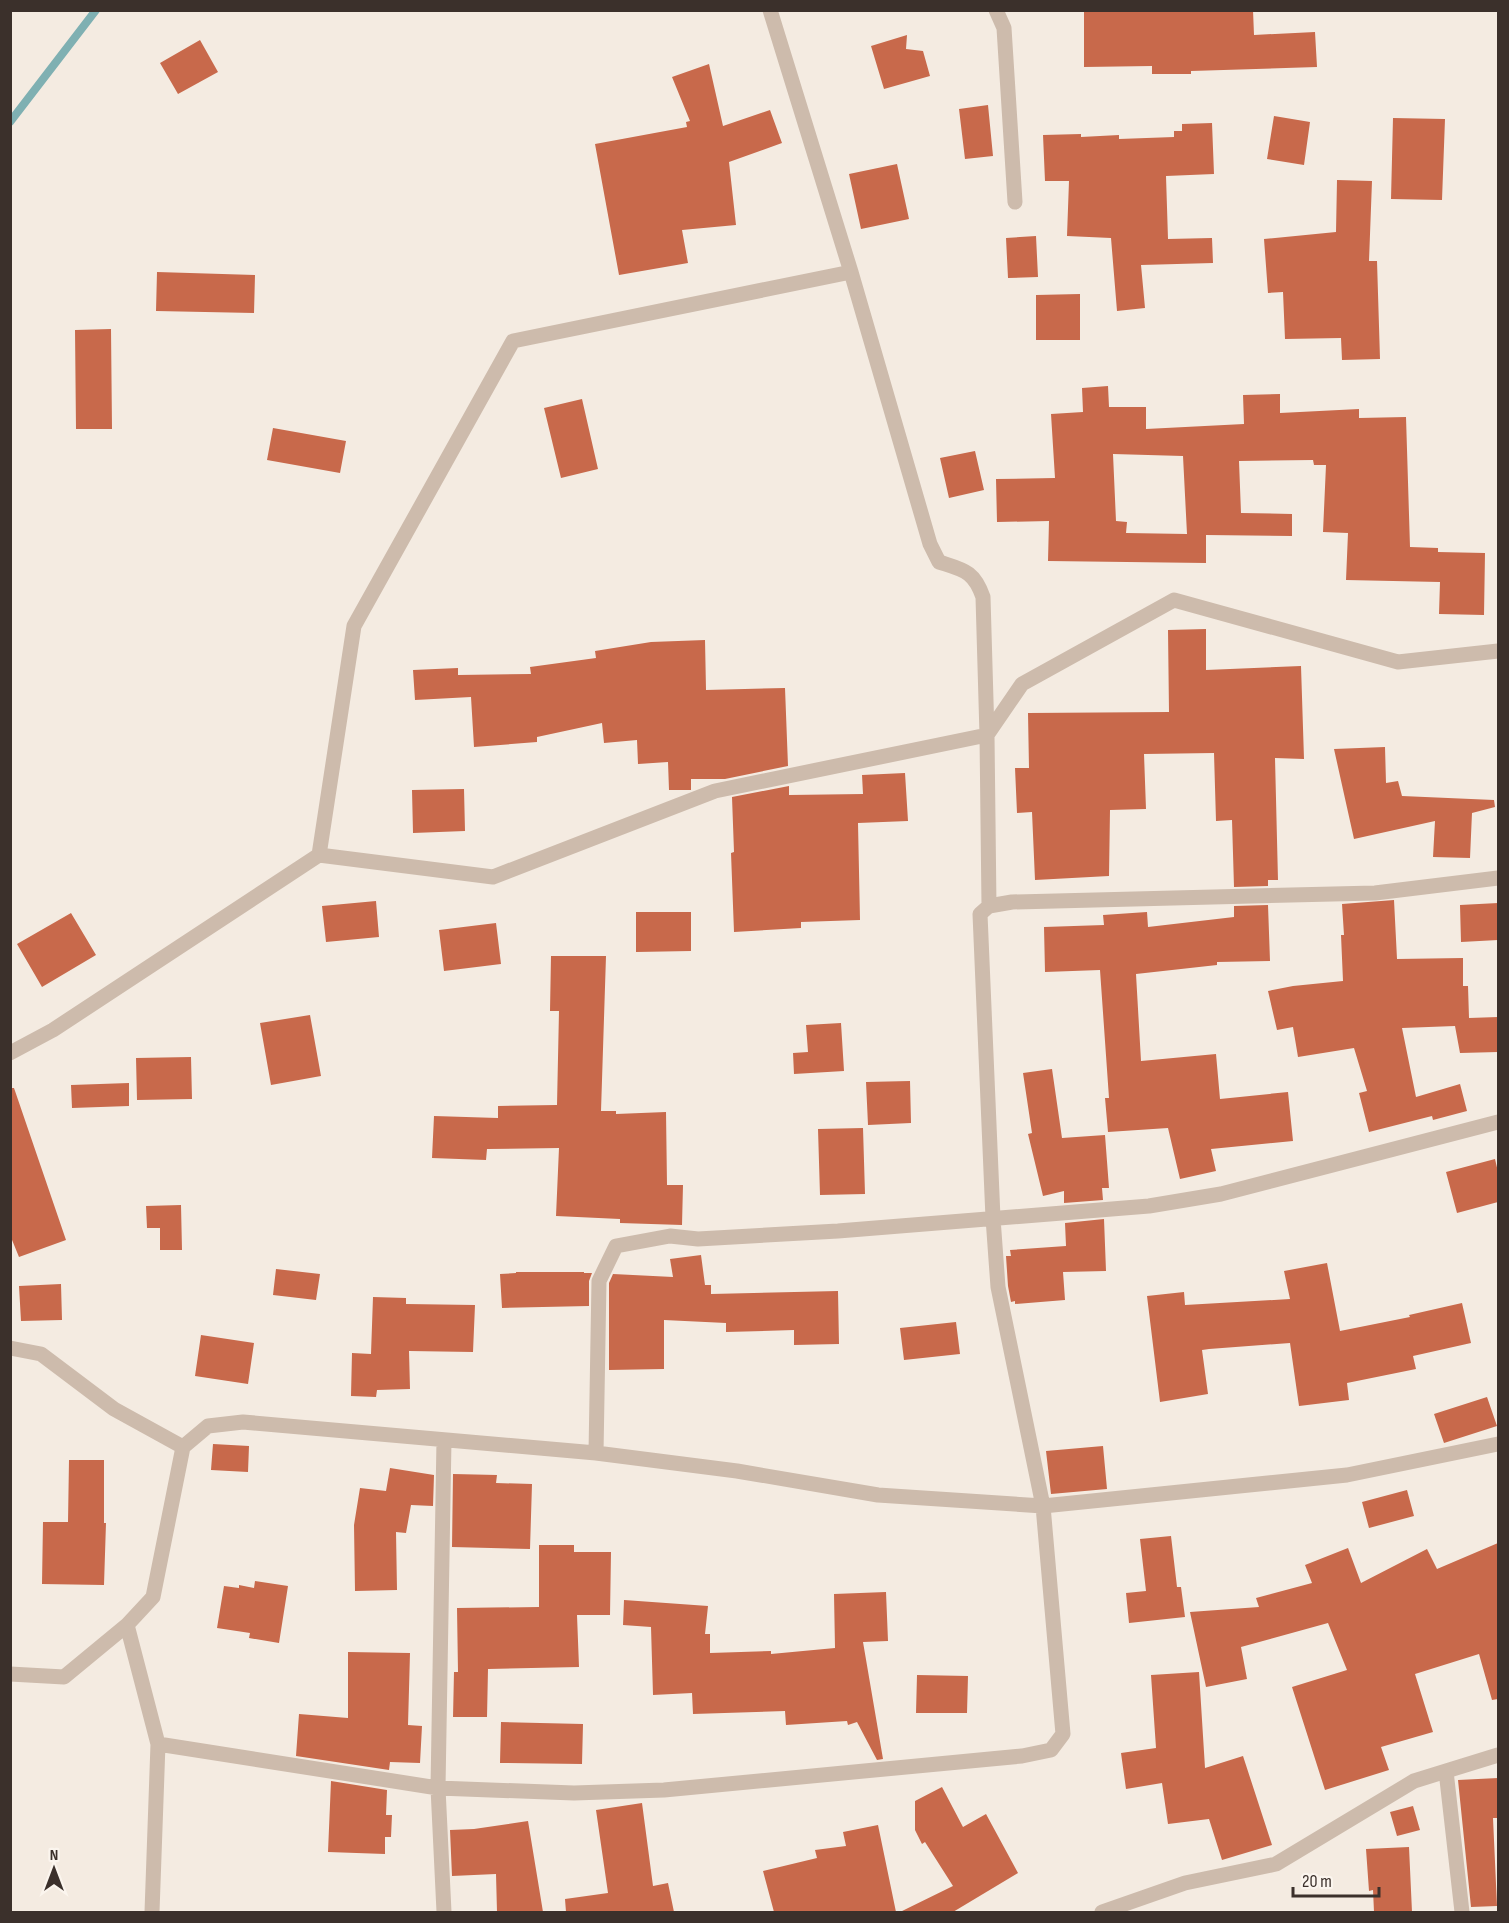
<svg xmlns="http://www.w3.org/2000/svg" width="1509" height="1923" viewBox="0 0 1509 1923" font-family="'Sofia Sans Condensed',sans-serif">
  <style>
    .lines { fill: none; stroke-linecap: round; stroke-linejoin: round }
    .stream { stroke: #7fb0b2; stroke-width: 8 }
    .building { fill: #c8694b; fill-rule: evenodd }
    .street { stroke: #cdbbac; stroke-width: 15 }
  </style>
  <rect width="100%" height="100%" fill="#f4ebe1"/>
  <g class="lines">
    <path class="stream" d="M 10,122 L 96,10"/>
  </g>
  <path class="building" d="M 1084,10 L 1253,10 L 1254,35 L 1315,32 L 1317,67 L 1191,71 L 1191,74 L 1152,74 L 1152,66 L 1084,67 Z
    M 907,35 L 906,49 L 923,51 L 930,76 L 884,89 L 871,46 Z
    M 200,40 L 218,72 L 178,94 L 160,63 Z
    M 709,64 L 723,126 L 770,110 L 782,143 L 729,162 L 736,225 L 682,230 L 688,263 L 619,275 L 595,144 L 687,127 L 686,122 L 690,121 L 672,77 Z
    M 988,105 L 993,156 L 965,159 L 959,109 Z
    M 1274,116 L 1310,122 L 1304,165 L 1267,159 Z
    M 1393,118 L 1445,119 L 1442,200 L 1391,199 Z
    M 1212,123 L 1214,174 L 1166,176 L 1168,239 L 1212,238 L 1213,263 L 1141,265 L 1145,308 L 1117,311 L 1111,238 L 1067,236 L 1069,181 L 1045,181 L 1043,135 L 1081,134 L 1081,137 L 1119,135 L 1119,139 L 1174,137 L 1174,131 L 1182,131 L 1182,124 Z
    M 897,164 L 909,219 L 861,229 L 849,174 Z
    M 1337,180 L 1372,181 L 1369,261 L 1377,261 L 1380,359 L 1342,360 L 1341,338 L 1285,339 L 1283,292 L 1268,293 L 1264,239 L 1336,232 Z
    M 1036,236 L 1038,277 L 1008,278 L 1006,238 Z
    M 157,272 L 255,275 L 254,313 L 156,311 Z
    M 1080,294 L 1080,340 L 1036,340 L 1036,295 Z
    M 111,329 L 112,429 L 76,429 L 75,330 Z
    M 1108,386 L 1109,407 L 1146,407 L 1146,429 L 1244,424 L 1243,395 L 1280,394 L 1280,413 L 1359,409 L 1359,418 L 1406,417 L 1410,547 L 1438,548 L 1438,552 L 1485,553 L 1484,615 L 1439,614 L 1440,582 L 1346,580 L 1348,533 L 1323,532 L 1326,465 L 1314,465 L 1313,460 L 1239,461 L 1241,513 L 1292,514 L 1292,536 L 1206,535 L 1206,563 L 1048,561 L 1049,521 L 997,522 L 996,479 L 1055,478 L 1051,414 L 1083,412 L 1082,388 ZM 1113,454 L 1183,456 L 1187,534 L 1126,533 L 1127,522 L 1116,521 Z
    M 582,399 L 598,469 L 561,478 L 544,408 Z
    M 273,428 L 346,441 L 340,473 L 267,460 Z
    M 975,451 L 984,490 L 949,498 L 940,458 Z
    M 1206,629 L 1206,670 L 1301,666 L 1304,759 L 1275,758 L 1278,880 L 1268,880 L 1268,886 L 1234,887 L 1232,820 L 1216,821 L 1214,753 L 1144,754 L 1146,809 L 1110,810 L 1109,876 L 1035,880 L 1032,812 L 1017,813 L 1015,768 L 1029,768 L 1028,713 L 1169,712 L 1168,630 Z
    M 705,640 L 706,690 L 785,688 L 788,766 L 725,779 L 691,779 L 691,790 L 669,790 L 668,762 L 638,764 L 637,740 L 604,743 L 602,723 L 537,737 L 537,742 L 474,747 L 471,697 L 415,700 L 413,670 L 458,668 L 458,675 L 531,674 L 530,667 L 596,658 L 595,651 L 651,642 Z
    M 1385,747 L 1386,783 L 1398,781 L 1402,796 L 1494,800 L 1495,807 L 1472,813 L 1470,858 L 1433,857 L 1435,821 L 1354,839 L 1334,749 Z
    M 905,773 L 908,821 L 858,823 L 860,920 L 801,922 L 801,928 L 734,932 L 731,853 L 734,852 L 732,797 L 789,786 L 789,795 L 863,794 L 862,775 Z
    M 464,789 L 465,831 L 413,833 L 412,790 Z
    M 1394,900 L 1397,959 L 1463,958 L 1463,986 L 1468,986 L 1469,1018 L 1498,1017 L 1498,1052 L 1460,1053 L 1455,1026 L 1402,1028 L 1416,1097 L 1460,1084 L 1467,1111 L 1433,1120 L 1432,1116 L 1369,1132 L 1359,1093 L 1367,1091 L 1354,1048 L 1298,1057 L 1293,1027 L 1277,1030 L 1268,991 L 1293,986 L 1343,981 L 1341,935 L 1344,935 L 1342,904 Z
    M 376,901 L 379,937 L 326,942 L 322,906 Z
    M 1498,903 L 1498,940 L 1461,942 L 1460,905 Z
    M 1268,905 L 1270,961 L 1217,962 L 1217,965 L 1136,974 L 1141,1061 L 1216,1054 L 1220,1099 L 1288,1092 L 1293,1141 L 1211,1149 L 1216,1171 L 1180,1179 L 1168,1128 L 1108,1132 L 1105,1098 L 1109,1098 L 1100,970 L 1045,972 L 1044,927 L 1104,925 L 1103,915 L 1147,912 L 1148,927 L 1234,917 L 1234,906 Z
    M 636,912 L 691,912 L 691,951 L 636,952 Z
    M 71,913 L 96,955 L 42,987 L 17,944 Z
    M 496,923 L 501,964 L 444,971 L 439,930 Z
    M 551,956 L 606,956 L 601,1111 L 616,1111 L 616,1114 L 666,1112 L 667,1185 L 683,1185 L 682,1225 L 620,1223 L 620,1219 L 556,1216 L 559,1148 L 487,1149 L 486,1160 L 432,1158 L 434,1116 L 498,1118 L 498,1106 L 557,1105 L 559,1011 L 550,1011 Z
    M 310,1015 L 321,1076 L 271,1085 L 260,1023 Z
    M 841,1023 L 844,1071 L 794,1074 L 793,1053 L 808,1052 L 806,1025 Z
    M 191,1057 L 192,1099 L 137,1100 L 136,1058 Z
    M 1052,1069 L 1062,1138 L 1105,1135 L 1109,1188 L 1102,1188 L 1103,1200 L 1064,1203 L 1064,1191 L 1043,1196 L 1028,1134 L 1032,1133 L 1023,1073 Z
    M 910,1081 L 911,1123 L 868,1125 L 866,1082 Z
    M 129,1083 L 129,1106 L 72,1108 L 71,1085 Z
    M 10,1088 L 14,1088 L 66,1240 L 19,1257 L 10,1235 Z
    M 863,1128 L 865,1194 L 820,1195 L 818,1129 Z
    M 1495,1159 L 1498,1172 L 1498,1202 L 1457,1213 L 1446,1172 Z
    M 181,1205 L 182,1250 L 160,1250 L 160,1228 L 147,1228 L 146,1206 Z
    M 1104,1219 L 1106,1271 L 1063,1272 L 1065,1300 L 1015,1304 L 1015,1301 L 1011,1302 L 1008,1286 L 1006,1256 L 1011,1256 L 1010,1250 L 1066,1246 L 1065,1223 Z
    M 701,1255 L 705,1285 L 711,1285 L 711,1294 L 838,1291 L 839,1344 L 794,1345 L 794,1330 L 726,1332 L 726,1323 L 664,1320 L 664,1369 L 609,1370 L 609,1283 L 613,1274 L 673,1277 L 670,1259 Z
    M 1327,1263 L 1340,1331 L 1410,1317 L 1409,1315 L 1462,1303 L 1471,1343 L 1413,1356 L 1416,1369 L 1347,1383 L 1349,1400 L 1299,1406 L 1290,1343 L 1209,1349 L 1202,1350 L 1208,1394 L 1160,1402 L 1147,1296 L 1184,1292 L 1185,1305 L 1290,1299 L 1284,1271 Z
    M 276,1269 L 320,1274 L 316,1300 L 273,1295 Z
    M 516,1272 L 584,1272 L 584,1273 L 592,1273 L 589,1281 L 589,1306 L 502,1308 L 500,1274 L 516,1273 Z
    M 61,1284 L 62,1320 L 21,1321 L 19,1286 Z
    M 373,1297 L 406,1298 L 406,1304 L 475,1305 L 473,1352 L 409,1351 L 410,1389 L 377,1390 L 376,1397 L 351,1396 L 352,1353 L 371,1354 Z
    M 956,1322 L 960,1354 L 904,1360 L 900,1328 Z
    M 201,1335 L 254,1343 L 248,1384 L 195,1376 Z
    M 1487,1397 L 1497,1426 L 1444,1443 L 1434,1414 Z
    M 213,1444 L 249,1446 L 248,1472 L 211,1470 Z
    M 1103,1446 L 1107,1489 L 1051,1494 L 1046,1451 Z
    M 69,1460 L 104,1460 L 104,1523 L 106,1523 L 104,1585 L 42,1584 L 43,1522 L 68,1522 Z
    M 390,1468 L 434,1475 L 433,1506 L 411,1505 L 406,1533 L 396,1532 L 397,1590 L 355,1591 L 354,1525 L 360,1488 L 386,1491 Z
    M 453,1474 L 497,1475 L 496,1483 L 532,1484 L 530,1549 L 452,1547 Z
    M 1407,1490 L 1414,1516 L 1369,1528 L 1362,1502 Z
    M 1171,1536 L 1177,1587 L 1181,1587 L 1185,1617 L 1129,1623 L 1126,1593 L 1146,1591 L 1140,1539 Z
    M 1498,1543 L 1498,1699 L 1492,1700 L 1479,1654 L 1415,1674 L 1433,1732 L 1381,1747 L 1389,1770 L 1325,1790 L 1292,1687 L 1347,1670 L 1328,1623 L 1241,1647 L 1247,1679 L 1206,1687 L 1190,1612 L 1259,1607 L 1256,1598 L 1312,1583 L 1305,1565 L 1348,1548 L 1361,1583 L 1427,1549 L 1437,1569 Z
    M 539,1545 L 574,1545 L 574,1552 L 611,1552 L 610,1615 L 577,1615 L 579,1667 L 488,1669 L 487,1717 L 453,1717 L 454,1672 L 458,1672 L 457,1608 L 539,1607 Z
    M 255,1581 L 288,1586 L 279,1643 L 249,1638 L 250,1633 L 217,1628 L 224,1586 L 239,1588 L 239,1585 L 254,1588 Z
    M 886,1592 L 888,1641 L 863,1642 L 883,1759 L 877,1760 L 857,1722 L 848,1725 L 847,1721 L 786,1725 L 785,1711 L 693,1714 L 692,1693 L 653,1695 L 651,1627 L 623,1625 L 624,1600 L 708,1606 L 705,1634 L 710,1634 L 710,1653 L 771,1651 L 771,1654 L 835,1648 L 834,1594 Z
    M 348,1652 L 410,1653 L 408,1725 L 422,1726 L 420,1763 L 390,1762 L 389,1770 L 296,1756 L 299,1714 L 348,1718 Z
    M 1199,1672 L 1205,1768 L 1243,1756 L 1272,1845 L 1222,1860 L 1209,1819 L 1168,1824 L 1162,1783 L 1126,1789 L 1121,1753 L 1156,1748 L 1151,1675 Z
    M 917,1675 L 968,1676 L 967,1713 L 916,1713 Z
    M 501,1722 L 583,1724 L 582,1764 L 500,1763 Z
    M 1498,1778 L 1498,1818 L 1493,1818 L 1497,1906 L 1471,1907 L 1458,1780 Z
    M 331,1781 L 387,1790 L 386,1815 L 392,1815 L 391,1837 L 385,1837 L 385,1854 L 328,1852 Z
    M 942,1787 L 963,1827 L 986,1814 L 1018,1873 L 953,1912 L 900,1912 L 953,1886 L 925,1842 L 922,1844 L 915,1830 L 915,1801 Z
    M 642,1803 L 653,1886 L 668,1883 L 674,1912 L 566,1912 L 565,1899 L 608,1893 L 596,1810 Z
    M 1413,1806 L 1420,1830 L 1397,1836 L 1390,1812 Z
    M 528,1821 L 543,1912 L 497,1912 L 496,1874 L 452,1876 L 450,1830 L 474,1829 Z
    M 878,1825 L 896,1912 L 774,1912 L 763,1871 L 817,1858 L 815,1850 L 846,1846 L 843,1832 Z
    M 1409,1847 L 1412,1912 L 1374,1912 L 1373,1890 L 1369,1891 L 1366,1849 Z"/>
  <g class="lines">
    <path class="street" d="M 770,10 L 851,272 L 930,544 L 939,562 C 964,570 974,571 983,597 L 987,735 L 989,906
      M 996,10 L 1004,28 L 1015,202
      M 319,855 L 493,877 L 715,791 L 987,735 L 1022,684 L 1174,600 L 1398,662 L 1498,651
      M 10,1053 L 53,1030 L 319,855 L 354,626 L 513,341 L 851,272
      M 10,1348 L 41,1354 L 114,1409 L 183,1447
      M 596,1453 L 599,1281 L 616,1246 L 670,1236 L 698,1239 L 838,1231 L 1149,1206 L 1221,1194 L 1498,1122
      M 127,1625 L 158,1744 L 152,1912
      M 10,1674 L 64,1677 L 127,1625 L 153,1597 L 183,1447 L 208,1426 L 243,1422 L 596,1453 L 737,1471 L 878,1495 L 1043,1506 L 1347,1475 L 1498,1444
      M 158,1744 L 438,1788 L 574,1793 L 664,1790 L 1022,1756 L 1051,1750 L 1063,1734 L 1043,1506 L 998,1287 L 993,1218 L 980,914 L 989,906 L 1012,902 L 1375,893 L 1498,878
      M 1446,1771 L 1462,1912
      M 444,1912 L 438,1788 L 444,1440
      M 1102,1912 L 1185,1883 L 1276,1864 L 1414,1781 L 1498,1755"/>
  </g>
  <rect width="1509" height="1923" fill="none" stroke="#3b302b" stroke-width="24"/>
  <g transform="translate(54 1869)" stroke="#fbf5ee" stroke-width="4.5" paint-order="stroke">
  <path d="M0-4.5L10 22L0 15L-10 22Z" fill="#3b302b"/>
  <text y="-9" font-size="16" font-weight="bold" text-anchor="middle" fill="#3b302b">N</text>
  </g>
  <path d="M1293 1887v9h86v-9" fill="none" stroke="#3b302b" stroke-width="3"/>
  <text x="1302" y="1887" font-size="18" fill="#3b302b" stroke="#fbf5ee" stroke-width="4.5" paint-order="stroke">20 m</text>
</svg>
